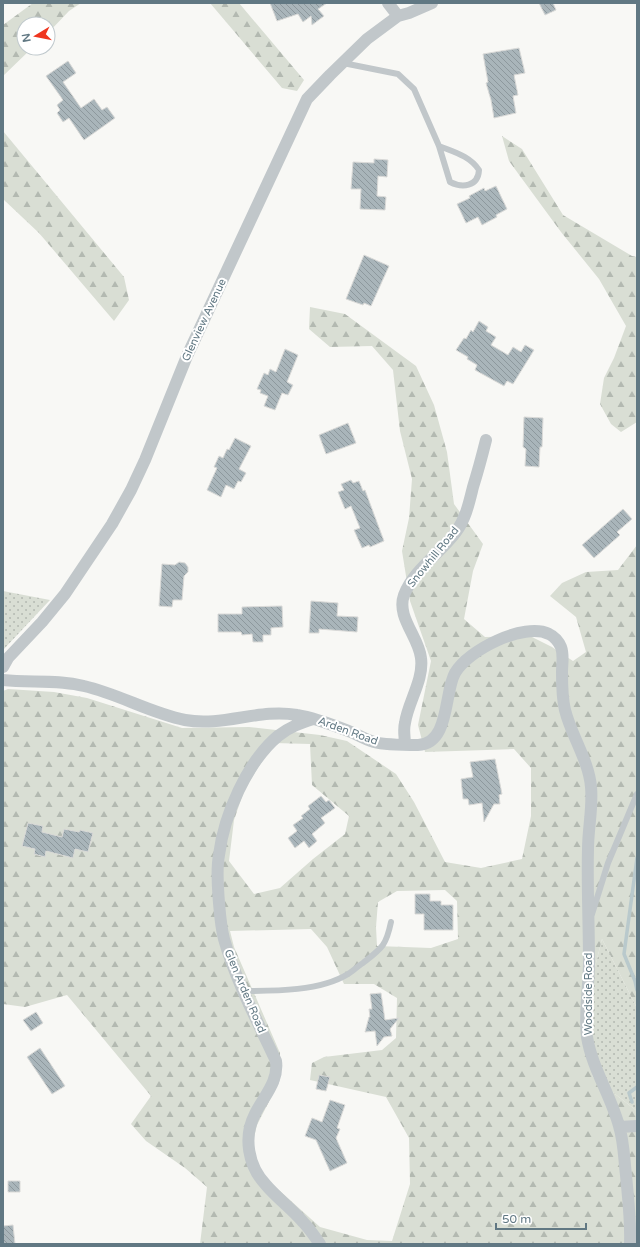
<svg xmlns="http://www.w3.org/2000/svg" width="640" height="1247" viewBox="0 0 640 1247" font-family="'Varela Round',sans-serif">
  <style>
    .grass { fill: url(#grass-dots) }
    .forest { fill: url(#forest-firs); fill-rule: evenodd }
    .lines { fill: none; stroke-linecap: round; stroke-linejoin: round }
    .stream { stroke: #b9c9cc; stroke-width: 3.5 }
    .building { fill: url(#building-back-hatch); stroke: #dadad8 }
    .lane { stroke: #c1c7ca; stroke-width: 6 }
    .street { stroke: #c1c7ca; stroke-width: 12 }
    .labels { text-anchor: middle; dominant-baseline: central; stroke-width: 4; stroke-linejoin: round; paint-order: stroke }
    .street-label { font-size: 11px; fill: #617883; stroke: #fff }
  </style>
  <defs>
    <pattern id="grass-dots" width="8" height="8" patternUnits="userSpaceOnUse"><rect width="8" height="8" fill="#d9ded4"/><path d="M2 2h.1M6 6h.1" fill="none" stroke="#b3b9b1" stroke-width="1.8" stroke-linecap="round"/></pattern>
    <pattern id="forest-firs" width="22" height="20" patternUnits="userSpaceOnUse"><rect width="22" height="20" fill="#d9ded4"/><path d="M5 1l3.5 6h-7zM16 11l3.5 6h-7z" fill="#b3b9b1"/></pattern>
    <pattern id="building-back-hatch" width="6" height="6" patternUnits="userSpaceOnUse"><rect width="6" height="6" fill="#a9b5ba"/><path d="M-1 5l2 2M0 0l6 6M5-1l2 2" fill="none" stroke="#8d989d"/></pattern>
  </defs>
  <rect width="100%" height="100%" fill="#f8f8f5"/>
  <path class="grass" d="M 3,591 L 50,600 L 3,650 Z
    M 602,939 L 637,1008 L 637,1111 L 593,1077 L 581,1023 Z"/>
  <path class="forest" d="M 33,3 L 81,3 L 69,11 L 48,33 L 48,24 L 24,24 L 24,48 L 32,48 L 3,76 L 3,25 Z
    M 210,3 L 239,3 L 304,80 L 297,91 L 282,88 Z
    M 3,131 L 124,277 L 129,300 L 114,321 L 39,233 L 3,199 Z
    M 502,136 L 522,149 L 563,215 L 632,256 L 637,257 L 637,422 L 621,432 L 611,424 L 600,404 L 604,378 L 614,358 L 626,326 L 599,279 L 561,232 L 509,161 Z
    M 310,307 L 345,314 L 416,366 L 434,405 L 447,452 L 454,504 L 483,544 L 473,571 L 464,619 L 485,637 L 530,636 L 552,647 L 573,661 L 586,652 L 576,617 L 550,596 L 562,583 L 586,572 L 618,570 L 637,545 L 637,1008 L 602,939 L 581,1023 L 593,1077 L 637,1111 L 637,1244 L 200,1244 L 207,1187 L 185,1168 L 146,1141 L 131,1124 L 151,1096 L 67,995 L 25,1007 L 3,1004 L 3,691 L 8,689 L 54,692 L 87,698 L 182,728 L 249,727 L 320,735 L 347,741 L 396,774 L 414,802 L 445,862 L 481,868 L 522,859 L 531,816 L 531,768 L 514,749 L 425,752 L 418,725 L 431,661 L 410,601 L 402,551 L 409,518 L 412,479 L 400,431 L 393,370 L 372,346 L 330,347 L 309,329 ZM 274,743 L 310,744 L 312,785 L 349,816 L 345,834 L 313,859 L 280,888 L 254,894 L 229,861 L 234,820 L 245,788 ZM 445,890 L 457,901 L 458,939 L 431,948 L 377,946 L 376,927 L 378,902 L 397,891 ZM 311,929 L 327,947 L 344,984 L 374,984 L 397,998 L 396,1038 L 382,1050 L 324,1057 L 312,1063 L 310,1080 L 386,1097 L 409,1138 L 410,1184 L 392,1241 L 367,1240 L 320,1227 L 260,1173 L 252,1145 L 257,1125 L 280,1080 L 280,1053 L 234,947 L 230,931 Z"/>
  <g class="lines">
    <path class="stream" d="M 637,858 L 624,954 L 635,981 L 637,990
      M 632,1102 L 629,1093 L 637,1087"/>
  </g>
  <path class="building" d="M 270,3 L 327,3 L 318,9 L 324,16 L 312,25 L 311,16 L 303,22 L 298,14 L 277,21 Z
    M 539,3 L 553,3 L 556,10 L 545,15 Z
    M 519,48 L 525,73 L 514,75 L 518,95 L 513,96 L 516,113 L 494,118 L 491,100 L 486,83 L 488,82 L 483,54 Z
    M 68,61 L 76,73 L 63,82 L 81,108 L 94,99 L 102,110 L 107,107 L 115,118 L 84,140 L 69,118 L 63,122 L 57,113 L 60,110 L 57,105 L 63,100 L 46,76 Z
    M 374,159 L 388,160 L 387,177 L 378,176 L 377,196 L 386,197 L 385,210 L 360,209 L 361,189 L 351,189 L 353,162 L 374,163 Z
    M 496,186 L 507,209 L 496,215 L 497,217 L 482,225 L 478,217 L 466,223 L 457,204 L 470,198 L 469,196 L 484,188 L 485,191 Z
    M 364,255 L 389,266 L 371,306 L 364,303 L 363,305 L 346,299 Z
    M 479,321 L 488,327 L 486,331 L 496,337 L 491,345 L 508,355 L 513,347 L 521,352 L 525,345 L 534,350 L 513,384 L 507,381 L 504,386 L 475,370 L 477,365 L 467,359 L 468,357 L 456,350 L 464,338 L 466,339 L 471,330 L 473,332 Z
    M 285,349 L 298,355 L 287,382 L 293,385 L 288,395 L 282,393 L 275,410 L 264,406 L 268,396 L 260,393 L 261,390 L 257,389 L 264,373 L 268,375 L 270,369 L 276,372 Z
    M 524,417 L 543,418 L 542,447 L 540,447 L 539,467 L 525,466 L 526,449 L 523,447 Z
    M 348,423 L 356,443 L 326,454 L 319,435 Z
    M 235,438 L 251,446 L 239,469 L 246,473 L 241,482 L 238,481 L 234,489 L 226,485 L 221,497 L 207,490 L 217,468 L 214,467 L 219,456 L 223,458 L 227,449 L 229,450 Z
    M 351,480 L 353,483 L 359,481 L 363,491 L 365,490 L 384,541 L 370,547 L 369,545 L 362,548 L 354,530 L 360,528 L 351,506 L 345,509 L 338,492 L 344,490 L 341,484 Z
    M 623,509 L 632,519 L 617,532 L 620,535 L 594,558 L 582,545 Z
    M 179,562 L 185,563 L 188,567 L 188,572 L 184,576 L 182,600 L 173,600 L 172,607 L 159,606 L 162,564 L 175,565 Z
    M 311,601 L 338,603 L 337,616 L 358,617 L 357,632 L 319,629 L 319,633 L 309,633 Z
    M 282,606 L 283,627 L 271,628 L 271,635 L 263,635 L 263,642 L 253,642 L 252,634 L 242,635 L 241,632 L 218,632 L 218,614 L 242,614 L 242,607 Z
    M 495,759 L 502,794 L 499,795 L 500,804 L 494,804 L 484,822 L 482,803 L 469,805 L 468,799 L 463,799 L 461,779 L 473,777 L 470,762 Z
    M 321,796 L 326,802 L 329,800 L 335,808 L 321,818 L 325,823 L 312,834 L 317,841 L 309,848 L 304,841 L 295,848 L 288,838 L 297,831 L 293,825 L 303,818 L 301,816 L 310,809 L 308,806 Z
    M 28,823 L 43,826 L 42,832 L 62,837 L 64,829 L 79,832 L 80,830 L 93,833 L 88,852 L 75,849 L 73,858 L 46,851 L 45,857 L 34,854 L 35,849 L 22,846 Z
    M 415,894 L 430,894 L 430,901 L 441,901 L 441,905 L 453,905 L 453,930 L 424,930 L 424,914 L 415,914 Z
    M 381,993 L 385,1020 L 399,1018 L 390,1029 L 392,1036 L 384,1037 L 377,1046 L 375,1031 L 365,1032 L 369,1017 L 370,1017 L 369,1009 L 372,1009 L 370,994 Z
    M 36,1012 L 43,1023 L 31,1031 L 23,1020 Z
    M 40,1048 L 65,1086 L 52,1094 L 27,1057 Z
    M 319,1075 L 330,1077 L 326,1091 L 316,1089 Z
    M 330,1100 L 345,1105 L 337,1128 L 340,1129 L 336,1138 L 347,1163 L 330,1171 L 316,1140 L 305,1136 L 312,1118 L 322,1122 Z
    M 8,1181 L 20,1181 L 20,1192 L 8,1192 Z
    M 13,1225 L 15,1244 L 3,1244 L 3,1226 Z"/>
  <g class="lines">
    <path class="lane" d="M 343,63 L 398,74 L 414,89 L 439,146 L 450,182 C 462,188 478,187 479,170 C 470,156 454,152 439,146
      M 592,914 L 608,863 L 637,794
      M 244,991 C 275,991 321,991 348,974 C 353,971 358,966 363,963 C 382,948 386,946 391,922"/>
    <path class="street" d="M 388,3 L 398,16
      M 3,667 L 8,658 L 42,622 L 65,594 L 112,524 L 131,490 L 145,460 L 187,356 L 307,99 L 330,75 L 367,39 L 398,16 L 409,13 L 432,3
      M 3,680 C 30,683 57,679 84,686 C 119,694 150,713 185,720 C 223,727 260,708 297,715 C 316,718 333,725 351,732 C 358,735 366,740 374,742 C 385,745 405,745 418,745 C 450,744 444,692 455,673 C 468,650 524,622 549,634 C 554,636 559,642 561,647 C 564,655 562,664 562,672 C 562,685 562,698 565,710 C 571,735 589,761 591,787 C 593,807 588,829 588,849 C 587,887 589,924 589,962 C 589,987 584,1013 587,1037 C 592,1068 611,1096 619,1126 C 624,1142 624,1159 626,1175 C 628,1198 631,1221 630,1244
      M 313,719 C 301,723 289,727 278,736 C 247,762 224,815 219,855 C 216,871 218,888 219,903 C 220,915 221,928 224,939 C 236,982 258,1022 276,1061 C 279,1082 263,1097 255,1114 C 243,1137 248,1166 266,1185 C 277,1198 292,1209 303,1222 C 309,1228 315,1237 320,1244
      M 405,744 C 405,738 403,730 405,723 C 408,702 424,680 421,658 C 419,637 396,617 404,595 C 414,569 440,554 456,532 C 466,518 469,503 473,487 C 478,471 482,456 486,440
      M 620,1127 L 637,1126"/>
  </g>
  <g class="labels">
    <g class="street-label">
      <text transform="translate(204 320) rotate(-65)">Glenview Avenue</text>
      <text transform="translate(433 557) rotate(-51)">Snowhill Road</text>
      <text transform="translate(348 731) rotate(20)">Arden Road</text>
      <text transform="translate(245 991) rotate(67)">Glen Arden Road</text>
      <text transform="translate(588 994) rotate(-90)">Woodside Road</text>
    </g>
  </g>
  <rect width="640" height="1247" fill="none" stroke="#617883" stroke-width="8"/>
  <g transform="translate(36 36) rotate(260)"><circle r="19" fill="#ffffff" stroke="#c0c9cd"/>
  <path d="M0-3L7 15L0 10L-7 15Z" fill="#ef361f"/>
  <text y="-6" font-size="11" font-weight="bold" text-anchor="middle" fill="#617883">N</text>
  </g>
  <path d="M496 1223v6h90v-6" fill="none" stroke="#617883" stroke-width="2"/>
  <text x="502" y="1223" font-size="12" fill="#617883" stroke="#ffffff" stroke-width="3" paint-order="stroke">50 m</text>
</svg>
